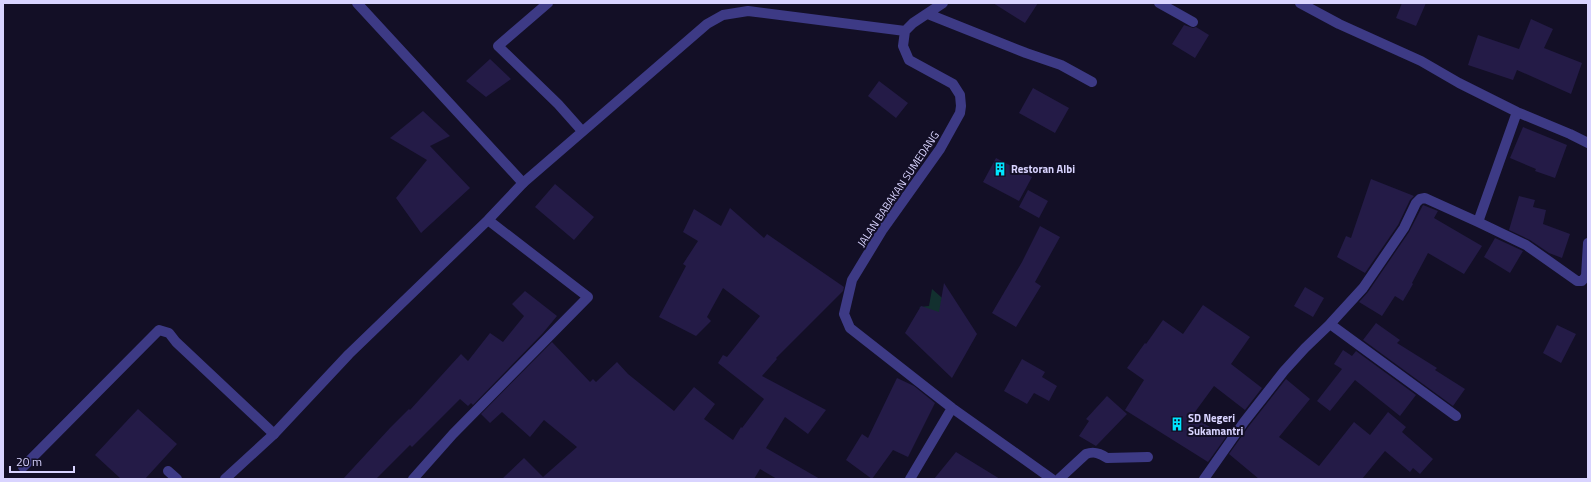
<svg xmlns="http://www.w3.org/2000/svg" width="1591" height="482" viewBox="0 0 1591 482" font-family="'Titillium Web',sans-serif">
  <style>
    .green { fill: #12302f }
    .building { fill: #241b47 }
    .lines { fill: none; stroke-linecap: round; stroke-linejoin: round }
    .lane { stroke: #3d3a85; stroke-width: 10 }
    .street { stroke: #3d3a85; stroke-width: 10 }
    .labels { text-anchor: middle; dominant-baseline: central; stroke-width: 4; stroke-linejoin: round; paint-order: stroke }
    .poi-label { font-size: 11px; font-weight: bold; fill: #d9d4ff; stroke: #130f26; text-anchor: start }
    .street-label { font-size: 11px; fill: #d9d4ff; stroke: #130f26 }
  </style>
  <rect width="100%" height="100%" fill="#130f26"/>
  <path class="green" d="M 932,289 L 958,312 L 947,327 L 919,307 L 929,306 Z"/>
  <path class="building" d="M 993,3 L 1038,3 L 1025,23 Z
    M 1402,3 L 1426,3 L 1416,26 L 1396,18 Z
    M 1531,19 L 1553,29 L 1544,48 L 1582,63 L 1571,94 L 1517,70 L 1513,80 L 1468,65 L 1478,35 L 1519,49 Z
    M 1184,25 L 1193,28 L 1196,27 L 1209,35 L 1195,58 L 1172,44 Z
    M 490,59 L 511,79 L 486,97 L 466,81 Z
    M 879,81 L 908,103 L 896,118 L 868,96 Z
    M 1033,88 L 1069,108 L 1055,133 L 1019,113 Z
    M 423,111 L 450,136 L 430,146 L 470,188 L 421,233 L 396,198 L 427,160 L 390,138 Z
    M 1523,127 L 1567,145 L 1555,178 L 1535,171 L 1536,169 L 1510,158 Z
    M 996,158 L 1032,177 L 1019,201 L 983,182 Z
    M 1371,179 L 1414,196 L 1410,200 L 1398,225 L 1365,273 L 1337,257 L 1346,236 L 1351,238 Z
    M 555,184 L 594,217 L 574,240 L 535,207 Z
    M 1028,190 L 1048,201 L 1039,218 L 1019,207 Z
    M 1519,196 L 1535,200 L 1533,207 L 1546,210 L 1543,224 L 1570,234 L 1562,258 L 1549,253 L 1530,240 L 1509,230 Z
    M 1423,205 L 1438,211 L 1434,218 L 1482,246 L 1464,274 L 1428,253 L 1412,283 L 1413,284 L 1403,301 L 1395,296 L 1382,316 L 1359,302 L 1368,292 L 1409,232 Z
    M 730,208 L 764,238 L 767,234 L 844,287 L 843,291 L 776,358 L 777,359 L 762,376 L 826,410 L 808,434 L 785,417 L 766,448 L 820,479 L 777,479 L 760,469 L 754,479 L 502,479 L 524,458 L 543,477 L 577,447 L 544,420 L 530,437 L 502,412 L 490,423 L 481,414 L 552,342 L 590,382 L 593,379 L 596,382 L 617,362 L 628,374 L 674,411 L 694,387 L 715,404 L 704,419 L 733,440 L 741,427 L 742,428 L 764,399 L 718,363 L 723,355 L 727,357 L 760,316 L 723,288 L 707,317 L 711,321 L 696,336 L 659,317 L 686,266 L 683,264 L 698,241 L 683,232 L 694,209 L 721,226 Z
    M 1040,226 L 1060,237 L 1035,282 L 1041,286 L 1016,327 L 992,313 L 1022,262 Z
    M 1495,238 L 1523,251 L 1510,273 L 1484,257 Z
    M 944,283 L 977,334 L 952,378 L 905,333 L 921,306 L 939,312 Z
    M 1305,287 L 1324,298 L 1313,317 L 1294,306 Z
    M 525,291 L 557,316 L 543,333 L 473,405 L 471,403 L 468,406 L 460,399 L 412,447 L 410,445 L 376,479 L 343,479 L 390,428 L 409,409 L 410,410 L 461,354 L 468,361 L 490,333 L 503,342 L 524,316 L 512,304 Z
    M 1203,305 L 1250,337 L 1231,364 L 1262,388 L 1245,410 L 1214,386 L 1192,416 L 1226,437 L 1208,462 L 1125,410 L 1144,380 L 1127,368 L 1145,343 L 1146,344 L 1163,320 L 1183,334 Z
    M 1376,323 L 1400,340 L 1397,343 L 1437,368 L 1435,370 L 1465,389 L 1453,406 L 1363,340 Z
    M 1557,325 L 1576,334 L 1561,363 L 1543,353 Z
    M 1343,350 L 1352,356 L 1356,351 L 1416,395 L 1400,416 L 1355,380 L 1330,411 L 1317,401 L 1342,369 L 1334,364 Z
    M 1022,359 L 1045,372 L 1042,377 L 1057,386 L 1049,401 L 1034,393 L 1027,404 L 1004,391 Z
    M 897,378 L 914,386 L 935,403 L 908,457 L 893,450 L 872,479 L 846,460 L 862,434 L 868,438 Z
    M 1286,379 L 1310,399 L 1279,437 L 1319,466 L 1354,422 L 1370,435 L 1388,412 L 1406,427 L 1402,432 L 1433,459 L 1420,474 L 1413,468 L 1410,472 L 1385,451 L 1362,479 L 1259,479 L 1229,454 L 1249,426 Z
    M 1107,396 L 1127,414 L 1096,446 L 1079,436 L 1089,421 L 1086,419 Z
    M 138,409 L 177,444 L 145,479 L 121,479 L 95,455 Z
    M 956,452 L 1000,479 L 934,479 Z"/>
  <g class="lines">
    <path class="lane" d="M 357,3 L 523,183
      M 1159,3 L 1193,22
      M 23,467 L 159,330 L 169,333 L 176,342 L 274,434
      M 168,471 L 177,479
      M 1059,479 L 1086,454 C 1094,451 1100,453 1107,458 L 1148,457"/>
    <path class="street" d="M 548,3 L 498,46 L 558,104 L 582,131
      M 943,3 L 913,23 L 905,31 L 903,46 L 909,60 L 953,84 L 960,95 L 961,106 L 960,113 L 940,149 L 883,229 L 852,280 L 844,314 L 850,328 L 952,408 L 1052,479
      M 1300,3 L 1339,24 L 1421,61 L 1459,83 L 1517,112 L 1570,134 L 1588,143
      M 928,14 L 1026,53 L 1061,65 L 1092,82
      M 1478,222 L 1517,112
      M 1330,324 L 1456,416
      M 225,479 L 274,434 L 349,354 L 488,220 L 523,183 L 707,24 L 723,15 L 748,11 L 905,31
      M 413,479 L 453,434 L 588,297 L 488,220
      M 910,479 L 952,408
      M 1204,479 L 1244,422 L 1284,371 L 1305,348 L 1330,324 L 1363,288 L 1404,228 L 1416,203 L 1420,199 L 1425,198 L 1478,222 L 1526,245 L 1577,281 L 1582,281 L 1586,276 L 1588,243"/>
  </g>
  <defs>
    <g id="building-bare" transform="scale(1.08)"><path d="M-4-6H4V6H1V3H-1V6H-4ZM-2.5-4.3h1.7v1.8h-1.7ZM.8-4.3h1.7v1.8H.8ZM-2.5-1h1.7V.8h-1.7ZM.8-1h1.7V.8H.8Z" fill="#00e5ff" stroke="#130f26" stroke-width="2.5" paint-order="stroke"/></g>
  </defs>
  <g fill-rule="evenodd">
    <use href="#building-bare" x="1000" y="169"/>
    <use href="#building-bare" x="1177" y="424"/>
  </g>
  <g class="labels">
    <g class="poi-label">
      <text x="1011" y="169">Restoran Albi</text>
      <text x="1188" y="418">SD Negeri<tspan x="1188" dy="13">Sukamantri</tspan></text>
    </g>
    <g class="street-label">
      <text transform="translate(898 189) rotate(-56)">JALAN BABAKAN SUMEDANG</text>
    </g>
  </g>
  <rect width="1591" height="482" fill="none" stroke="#d9d4ff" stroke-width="8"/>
  <path d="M10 466v6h64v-6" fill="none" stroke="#d9d4ff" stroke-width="2"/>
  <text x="16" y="466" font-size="12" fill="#d9d4ff" stroke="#130f26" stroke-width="3" paint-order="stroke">20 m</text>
</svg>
